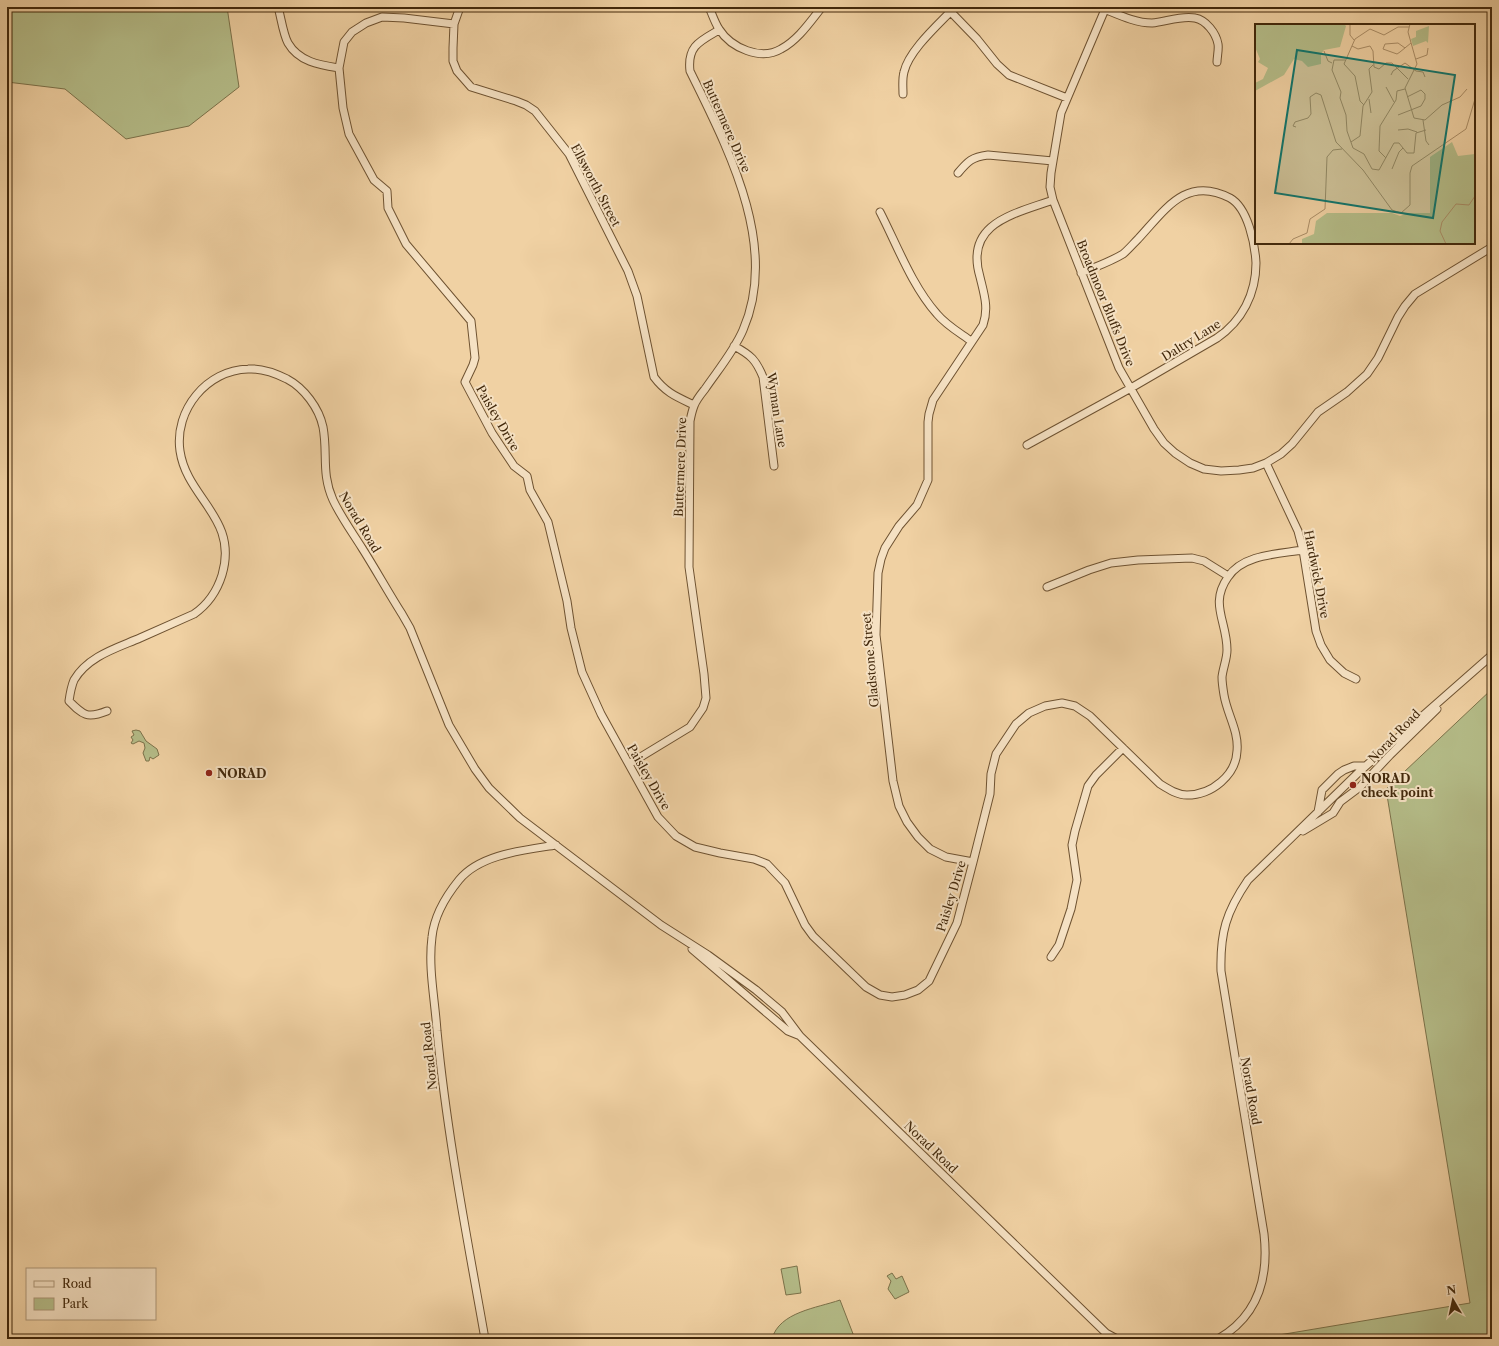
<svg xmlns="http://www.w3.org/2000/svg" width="1499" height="1346" viewBox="0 0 1499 1346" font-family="'Libre Caslon Text',serif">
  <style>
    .green { fill: #b5bd89; stroke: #7c724a }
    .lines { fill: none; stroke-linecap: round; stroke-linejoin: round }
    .minor-casing { stroke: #6e5231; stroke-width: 9 }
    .minor { stroke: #f5e1c3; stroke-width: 7 }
    .poi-dot { fill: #8f2418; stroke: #f5e1c3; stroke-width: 1.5 }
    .labels { text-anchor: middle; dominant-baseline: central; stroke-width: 4; stroke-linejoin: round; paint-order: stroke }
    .street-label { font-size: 12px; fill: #42280b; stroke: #f5e1c3 }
    .poi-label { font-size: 12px; font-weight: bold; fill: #42280b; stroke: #f5e1c3; text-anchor: start }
    .inset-road { fill: none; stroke: #aa8d66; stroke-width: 1 }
    .view { fill: #0f766e; fill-opacity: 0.15; stroke: #0f766e; stroke-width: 2 }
    .inset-edge { fill: none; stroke: #42280b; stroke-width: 2 }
  </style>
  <rect width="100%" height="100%" fill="#f0d1a3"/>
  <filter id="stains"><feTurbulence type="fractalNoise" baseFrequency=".005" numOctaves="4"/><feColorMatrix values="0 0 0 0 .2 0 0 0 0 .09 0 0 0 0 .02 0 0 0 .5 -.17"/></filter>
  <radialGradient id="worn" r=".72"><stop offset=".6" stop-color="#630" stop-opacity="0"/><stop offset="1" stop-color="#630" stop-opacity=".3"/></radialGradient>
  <path class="green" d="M 7,7 L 227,7 L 239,87 L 189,126 L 126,139 L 65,89 L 7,82 Z
    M 1492,689 L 1492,1339 L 1255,1339 L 1470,1303 L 1386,789 Z
    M 136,730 L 140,731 L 146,741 L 157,749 L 159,755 L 153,759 L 150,757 L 149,761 L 146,761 L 143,753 L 145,748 L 144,743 L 139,741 L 133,744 L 131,743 L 133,740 L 131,737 L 134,735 L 132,731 Z
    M 797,1266 L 801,1293 L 786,1295 L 781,1269 Z
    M 892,1273 L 896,1279 L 902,1276 L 909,1292 L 895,1299 L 888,1289 L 891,1281 L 887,1276 Z
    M 840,1300 L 855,1339 L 772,1339 C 779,1312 817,1308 840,1300 Z"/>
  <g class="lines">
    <g class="minor-casing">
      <path id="minor" d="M 278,7 C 281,17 283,34 288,43 C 299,62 320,65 339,68
        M 460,7 L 454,24 L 453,48 L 453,61 L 457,71 L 471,87 L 516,101 L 526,105 L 535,111 L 569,154 L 628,271 L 637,296 L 654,377 C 666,393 677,397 694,405
        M 709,7 C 712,14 715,23 719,29 C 731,48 761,61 781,49 C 798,40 810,22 822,7
        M 946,7 L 977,39 L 997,64 L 1009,75 L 1067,98
        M 1099,7 C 1115,13 1134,23 1152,23 C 1165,22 1182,15 1195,18 C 1206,20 1216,33 1218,44 C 1219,49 1217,57 1217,62
        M 1106,7 L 1061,113 L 1051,173 L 1050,187 L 1053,200 L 1119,368 L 1154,429 L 1164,443 L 1175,453 L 1190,463 L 1204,469 L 1221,471 L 1239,470 L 1253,468 L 1266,463 L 1281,454 L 1292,444 L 1318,412 L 1347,392 L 1367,374 L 1378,358 L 1398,317 L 1405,306 L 1415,294 L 1492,247
        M 454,24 L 404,18 L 382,17 L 366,23 L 352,32 L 344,42 L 339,68 L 343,108 L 349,134 L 374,180 L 387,191 L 388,208 L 406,244 L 471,321 L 475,358 L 473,365 L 465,382 L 492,433 L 514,466 L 527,476 L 530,490 L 548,522 L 567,601 L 571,628 L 582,672 L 601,714 L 658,817 L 676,836 L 695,847 L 720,853 L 754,859 L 767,864 L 785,883 L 805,925 L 813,936 L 866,987 L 880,995 L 892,997 L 905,995 L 918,990 L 929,981 L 957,923 L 973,862 L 990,794 L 991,774 L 996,754 L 1016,724 L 1029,713 L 1045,706 L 1062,703 L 1075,706 L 1090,716 L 1160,784 C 1168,789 1177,795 1187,795 C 1212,795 1236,775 1237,751 C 1239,731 1227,714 1224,695 C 1223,689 1222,683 1222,677 C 1223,668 1227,659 1227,650 C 1227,621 1209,604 1228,577 C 1243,554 1279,554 1303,550
        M 903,94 C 903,87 902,79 904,72 C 909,50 939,24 955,7
        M 958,173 C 968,161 972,157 988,155 L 1053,161
        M 880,212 C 897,245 912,286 937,314 C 946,325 960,333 971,341
        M 734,346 C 751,355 756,360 763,377 L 774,466
        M 1027,445 L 1131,388 L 1217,338 C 1242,321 1256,294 1256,263 C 1255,244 1248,208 1230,198 C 1186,175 1165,210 1138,239 C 1133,244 1128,250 1123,254 C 1110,262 1095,267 1081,273
        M 1266,463 L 1298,531 L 1303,550 L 1316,631 L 1321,645 L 1330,660 L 1344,673 L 1356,679
        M 1047,587 L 1089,570 L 1111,563 L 1138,560 L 1192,558 L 1204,561 L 1228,576
        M 107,711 C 87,719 83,715 69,701 C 70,694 71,687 74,680 C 88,656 117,648 140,638 C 158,630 176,622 194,614 C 207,605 217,591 222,575 C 239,518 187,499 180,451 C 174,410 207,370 248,369 C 262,368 275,373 287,379 C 304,388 319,408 323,427 C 328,454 321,473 333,500 C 341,517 352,532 362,548 C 376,570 388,592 402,614 L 410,628 L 449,725 L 475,769 L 489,788 L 520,818 L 661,925 L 708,955 L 756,990 L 782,1012 L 800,1036 L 1106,1333 L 1117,1339
        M 629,764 L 690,727 L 703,708 L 706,698 L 704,674 L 689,567 L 690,421 C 691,416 692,411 694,406 C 696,400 701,394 705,389 C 718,370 734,351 743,330 C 780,245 727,147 690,71 C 687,46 700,41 719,30
        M 1318,812 L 1322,790 L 1338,774 L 1344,770 L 1354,766 L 1365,766
        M 1303,831 L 1333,813 L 1340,802 L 1360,787 L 1390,755 L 1437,709
        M 973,862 L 946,857 L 930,849 L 918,837 L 907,822 L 899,806 L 893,781 L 876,635 L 878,573 L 881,559 L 885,548 L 899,526 L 917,505 L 928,480 L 928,422 L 929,414 L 933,400 L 983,325 C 989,308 984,294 980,277 C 964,223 1014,214 1053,200
        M 692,949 L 788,1031 L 798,1035
        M 1051,957 L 1059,945 L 1071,909 L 1077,880 L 1072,845 L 1075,831 L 1088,786 L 1096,775 L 1123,748
        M 485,1339 C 467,1237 447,1135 437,1031 C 435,1000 428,968 432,937 C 434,917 446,896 459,880 C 480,854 525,850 556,845
        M 1218,1339 C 1258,1316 1269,1278 1264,1234 L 1221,971 C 1220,933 1226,912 1248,880 L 1360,771 L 1492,655"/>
    </g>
    <use href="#minor" class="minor"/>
  </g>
  <g class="poi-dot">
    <circle cx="209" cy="773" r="4"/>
    <circle cx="1353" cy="785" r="4"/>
  </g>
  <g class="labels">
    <g class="street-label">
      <text transform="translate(727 126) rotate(66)">Buttermere Drive</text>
      <text transform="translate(596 185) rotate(62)">Ellsworth Street</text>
      <text transform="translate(1106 303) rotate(68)">Broadmoor Bluffs Drive</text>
      <text transform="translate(1191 340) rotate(-32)">Daltry Lane</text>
      <text transform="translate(777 410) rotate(81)">Wyman Lane</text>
      <text transform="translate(498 418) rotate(60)">Paisley Drive</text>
      <text transform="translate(680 467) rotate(-88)">Buttermere Drive</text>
      <text transform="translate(360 522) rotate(59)">Norad Road</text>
      <text transform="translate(1317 574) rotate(79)">Hardwick Drive</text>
      <text transform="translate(870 660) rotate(-95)">Gladstone Street</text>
      <text transform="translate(1394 736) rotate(-46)">Norad Road</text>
      <text transform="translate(649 777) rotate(60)">Paisley Drive</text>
      <text transform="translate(951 896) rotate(-73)">Paisley Drive</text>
      <text transform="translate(429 1056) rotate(-96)">Norad Road</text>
      <text transform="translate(1251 1091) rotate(80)">Norad Road</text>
      <text transform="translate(931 1147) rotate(44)">Norad Road</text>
    </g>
    <g class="poi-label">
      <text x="217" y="773">NORAD</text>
      <text x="1361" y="778">NORAD<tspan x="1361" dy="14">check point</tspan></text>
    </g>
  </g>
  <g transform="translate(1255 24)">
    <rect width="220" height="220" fill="#f0d1a3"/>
    <path d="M 0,0 L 89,0 L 91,2 L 85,23 L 69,26 L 66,30 L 66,40 L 53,43 L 47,37 L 39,35 L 29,51 L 0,67 L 0,59 L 8,55 L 13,44 L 3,38 L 5,35 L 0,23 ZM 174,2 L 173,19 L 171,17 L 158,22 L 156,15 L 161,13 L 161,7 ZM 197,118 L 203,132 L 220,130 L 220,220 L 47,220 L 47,215 L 59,210 L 61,197 L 72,189 L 137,189 L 145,192 L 153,189 L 175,189 L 175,133 Z" fill="#b5bd89"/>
    <path class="inset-road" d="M 95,0 L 95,11 L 99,16M 155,0 L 153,8 L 162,40 L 150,64 L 159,94 L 170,96 L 187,81 L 205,73 L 212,65M 97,22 L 103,25 L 115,22 L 118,27 L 119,43 L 124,45 L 131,39 L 137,39 L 153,55M 150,24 L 143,19 L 130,20 L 128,25 L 142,30 L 145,28 L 156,19M 69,27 L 73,37 L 77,39M 161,35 L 172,31 L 173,24M 90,36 L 79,36 L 77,46 L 86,68 L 85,74 L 91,91 L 92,107 L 98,124 L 109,130 L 117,145 L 124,146 L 139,119 L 144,119 L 152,129 L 159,129 L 161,109 L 171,106M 136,51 L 138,47 L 150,39 L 161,47 L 168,48 L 170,53M 131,63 L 139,78M 114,75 L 116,89M 109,81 L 105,77 L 100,52 L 89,40 L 100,15 L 115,5 L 129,11 L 143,3 L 154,3M 143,91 L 166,82 L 170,75 L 170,70 L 166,66 L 152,73M 168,96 L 171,117 L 174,121M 41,103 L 38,102 L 40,98 L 53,94 L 56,90 L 55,73 L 61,69 L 66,71 L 81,118 L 108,146 L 137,186 L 146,189 L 155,181 L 155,149 L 157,142 L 211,105 L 220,75M 143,106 L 153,105 L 162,108M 96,118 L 105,112 L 108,82 L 117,68 L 114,45 L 118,41M 131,134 L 124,127 L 125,102 L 141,76 L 142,67 L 150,65M 137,145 L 144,128 L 148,124M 34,220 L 38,215 L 52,209 L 55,195 L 70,185 L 72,133 L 78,126 L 87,125M 191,220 L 185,207 L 187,198 L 201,180 L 214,181 L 220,172"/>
    <path class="view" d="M 42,26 L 200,51 L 178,194 L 20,169 Z"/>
    <rect width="220" height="220" class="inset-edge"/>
  </g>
  <rect width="1499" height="1346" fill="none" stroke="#f0d1a3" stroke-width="24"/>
  <rect x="8" y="8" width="1483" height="1330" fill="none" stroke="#42280b" stroke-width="2"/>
  <rect x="12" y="12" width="1475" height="1322" fill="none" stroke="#42280b"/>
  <rect x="26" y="1268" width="130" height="52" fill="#f5e1c3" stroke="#ad9779"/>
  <rect x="34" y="1281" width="20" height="6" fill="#f5e1c3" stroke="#ad9779"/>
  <text x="62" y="1288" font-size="12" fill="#42280b">Road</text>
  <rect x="34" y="1298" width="20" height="12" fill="#b5bd89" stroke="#ad9779"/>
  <text x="62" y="1308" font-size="12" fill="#42280b">Park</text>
  <g transform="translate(1453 1300) rotate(351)" stroke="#f5e1c3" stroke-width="3" paint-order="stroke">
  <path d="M0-3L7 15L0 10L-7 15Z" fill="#42280b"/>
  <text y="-6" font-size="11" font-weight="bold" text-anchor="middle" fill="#42280b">N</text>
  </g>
  <rect width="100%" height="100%" filter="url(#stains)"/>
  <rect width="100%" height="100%" fill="url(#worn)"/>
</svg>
